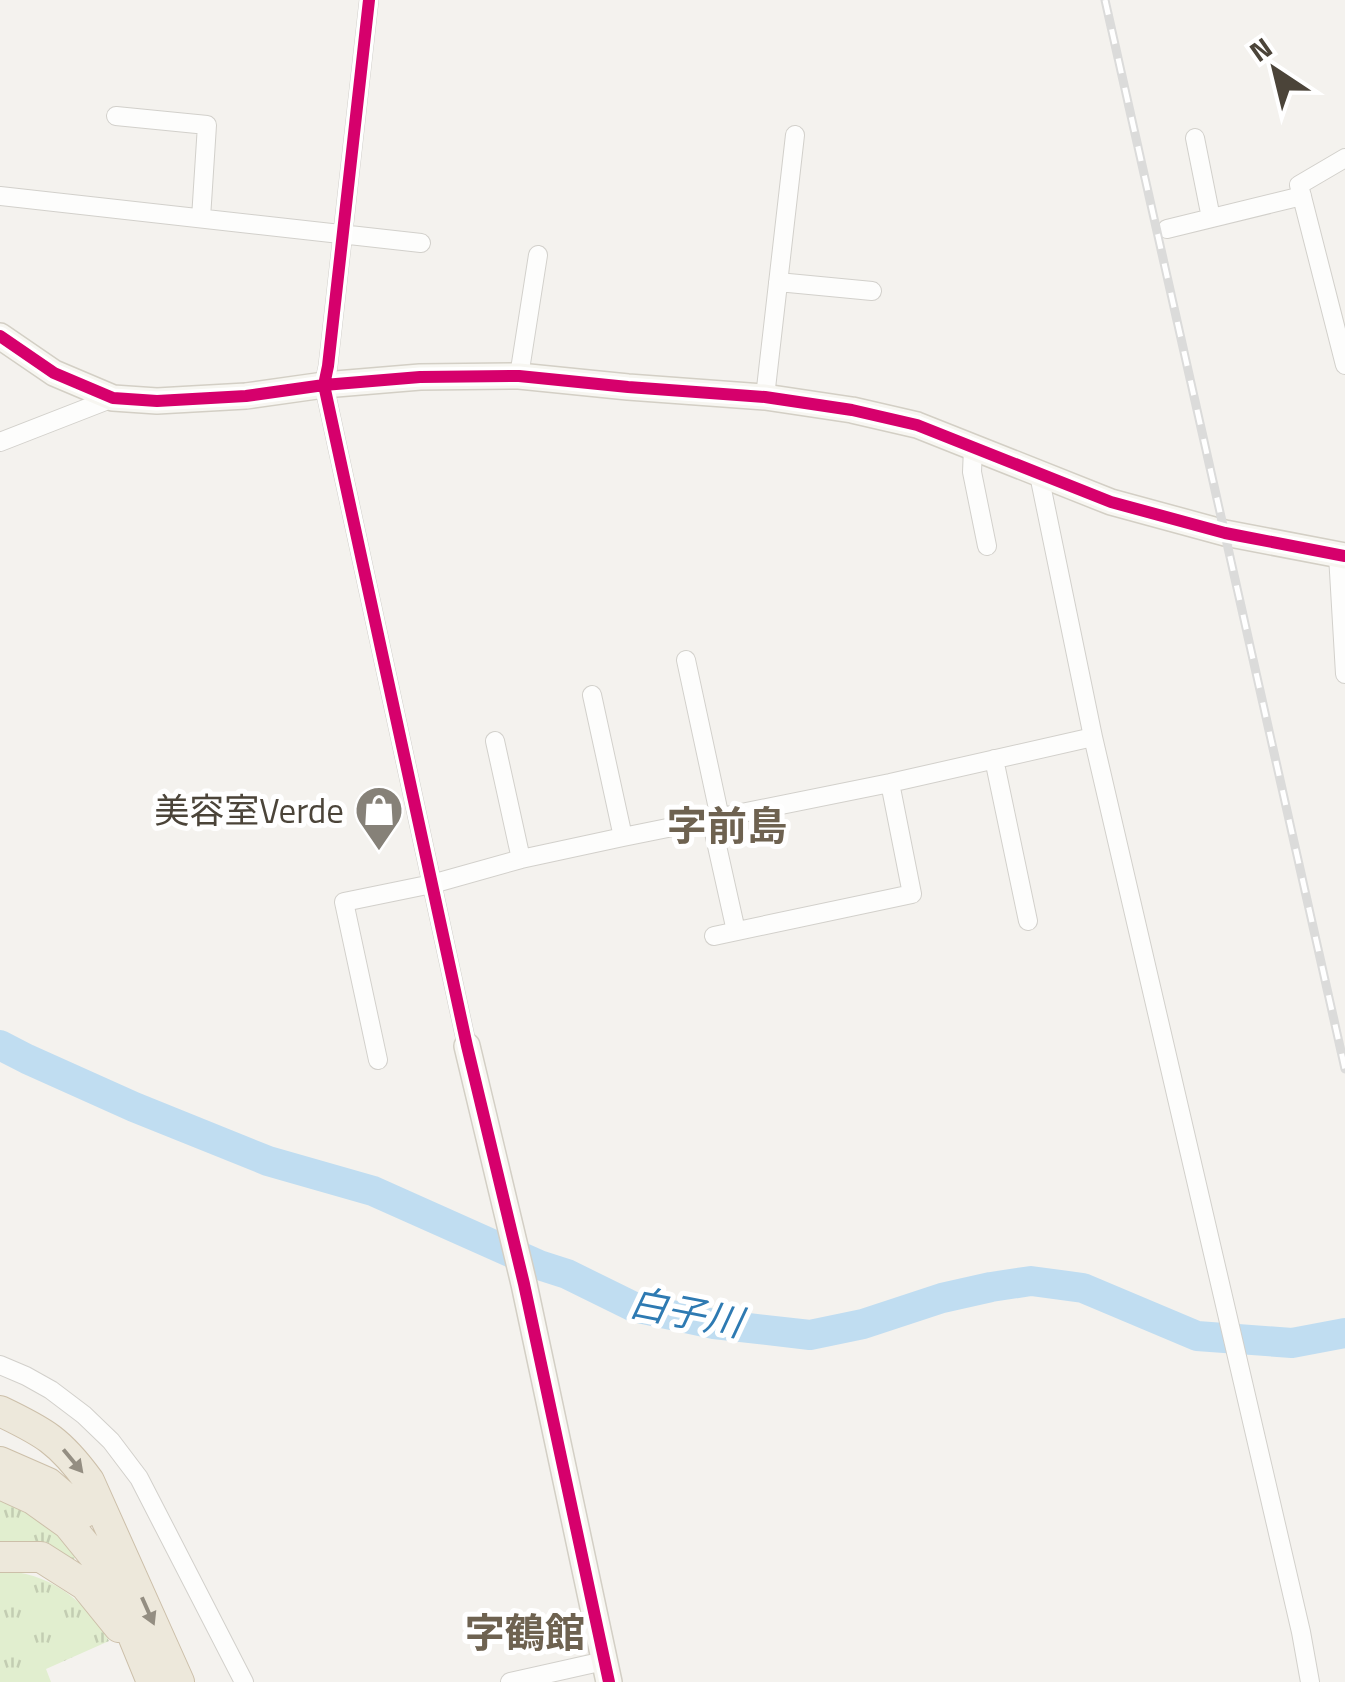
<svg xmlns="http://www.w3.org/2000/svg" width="1345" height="1682" viewBox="0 0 1345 1682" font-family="'Titillium Web','Noto Sans JP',sans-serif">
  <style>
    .grass { fill: url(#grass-tufts) }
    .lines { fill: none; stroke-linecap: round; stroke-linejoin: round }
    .river { stroke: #c0ddf1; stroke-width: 30 }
    .street-casing { stroke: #d2d0cb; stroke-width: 20 }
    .secondary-casing { stroke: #d3cfc5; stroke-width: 28 }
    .highway-casing { stroke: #ccbfa9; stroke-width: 32 }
    .street { stroke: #fdfdfc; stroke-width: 18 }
    .secondary { stroke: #f7f6f1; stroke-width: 25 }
    .highway { stroke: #ede8db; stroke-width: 30 }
    .rail-casing { stroke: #dbdbda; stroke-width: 9 }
    .rail { stroke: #fff; stroke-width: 5; stroke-dasharray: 15; stroke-linecap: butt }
    .cycleway-casing { stroke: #fff; stroke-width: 19 }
    .cycleway { stroke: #d6006c; stroke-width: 12 }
    .oneway { fill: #948e82 }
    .labels { text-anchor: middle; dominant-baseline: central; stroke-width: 10; stroke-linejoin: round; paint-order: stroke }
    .poi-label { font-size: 35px; fill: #4b4439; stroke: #fff; text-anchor: end }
    .water-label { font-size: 38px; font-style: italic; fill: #2e7ab2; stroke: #fff }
    .quarter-label { font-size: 40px; font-weight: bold; fill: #6e6250; stroke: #fff }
  </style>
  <defs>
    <pattern id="grass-tufts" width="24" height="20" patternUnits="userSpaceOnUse" patternTransform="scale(2.5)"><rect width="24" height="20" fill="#e1eecf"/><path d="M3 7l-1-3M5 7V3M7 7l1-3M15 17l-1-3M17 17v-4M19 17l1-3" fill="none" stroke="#c3cdb2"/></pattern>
  </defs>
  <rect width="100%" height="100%" fill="#f4f2ee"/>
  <path class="grass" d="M 0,1496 L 41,1518 L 79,1552 L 72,1562 L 0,1545 Z
    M 0,1571 C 48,1571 87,1601 109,1641 L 46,1669 L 51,1682 L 0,1682 Z"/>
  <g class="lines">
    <path class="river" d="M 0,1045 L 27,1059 L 134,1107 L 268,1161 L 373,1191 L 539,1265 L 567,1274 L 634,1307 L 714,1324 L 810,1335 L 863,1324 L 942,1298 L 991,1287 L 1031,1281 L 1083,1288 L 1197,1336 L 1292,1343 L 1345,1333"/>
    <g class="street-casing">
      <path id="street" d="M 369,0 L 328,366 L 324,385 L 467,1046
        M 116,116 L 207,125 L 201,218
        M 1195,138 L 1211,218
        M 1345,158 L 1299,185 L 1345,365
        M 0,196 L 421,243
        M 1167,229 L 1302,196
        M 778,282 L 872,291
        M 519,376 L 538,255
        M 765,397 L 795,135
        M 0,442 L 113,398
        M 973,448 L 972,472 L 987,546
        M 1039,475 L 1093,737 L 1301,1632 L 1310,1682
        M 1338,555 L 1345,674
        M 686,660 L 720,818
        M 592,695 L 623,837
        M 495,741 L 521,859
        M 994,759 L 1028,921
        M 711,819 L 736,931
        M 714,936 L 912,894 L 890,783
        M 378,1060 L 344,902 L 432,884 L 521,859 L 623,837 L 890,783 L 1093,737
        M 0,1365 L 26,1376 L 51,1390 L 84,1415 L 111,1441 L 139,1478 L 244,1682
        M 510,1682 L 604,1661"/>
    </g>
    <g class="secondary-casing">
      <path id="secondary" d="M 0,336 L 54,373 L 113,398 L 157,401 L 246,396 L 324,385 L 420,377 L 519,376 L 628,387 L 765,397 L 852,410 L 917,425 L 1111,502 L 1225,533 L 1345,556
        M 467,1046 L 524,1284 L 609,1682"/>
    </g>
    <g class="highway-casing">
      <path id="highway" d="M 0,1411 C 44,1432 60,1441 89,1481 L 179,1682
        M 0,1462 L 48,1483 L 83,1513
        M 0,1484 L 33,1499 L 68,1524 L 107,1572 L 152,1682
        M 0,1557 L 41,1557 L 85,1585 L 119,1627"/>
    </g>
    <use href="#street" class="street"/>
    <use href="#secondary" class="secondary"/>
    <use href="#highway" class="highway"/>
    <g class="rail-casing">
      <path id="rail" d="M 1105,0 L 1345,1069"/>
    </g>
    <use href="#rail" class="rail"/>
    <g class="cycleway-casing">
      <path id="cycleway" d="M 369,0 L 328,366 L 324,385 L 467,1046 L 524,1284 L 609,1682
        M 0,336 L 54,373 L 113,398 L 157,401 L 246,396 L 324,385 L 420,377 L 519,376 L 628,387 L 765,397 L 852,410 L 917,425 L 1111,502 L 1225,533 L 1345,556"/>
    </g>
    <use href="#cycleway" class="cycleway"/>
  </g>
  <defs><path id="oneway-solid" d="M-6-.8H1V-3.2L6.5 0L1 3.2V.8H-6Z" transform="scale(2.5)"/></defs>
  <g class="oneway">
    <use href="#oneway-solid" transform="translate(73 1461) rotate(50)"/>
    <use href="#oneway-solid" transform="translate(148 1611) rotate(66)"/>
  </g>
  <defs>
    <g id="shop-pin" transform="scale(2.5)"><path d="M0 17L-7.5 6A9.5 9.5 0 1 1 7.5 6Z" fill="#868178" stroke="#fff"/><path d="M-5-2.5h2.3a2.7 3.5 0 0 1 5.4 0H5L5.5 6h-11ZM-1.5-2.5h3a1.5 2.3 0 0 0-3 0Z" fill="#fff"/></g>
  </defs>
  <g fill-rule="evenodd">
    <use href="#shop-pin" x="379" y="810"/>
  </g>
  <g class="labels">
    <g class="poi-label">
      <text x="344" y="810">美容室Verde</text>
    </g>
    <g class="water-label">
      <text transform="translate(686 1312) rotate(11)">白子川</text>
    </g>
    <g class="quarter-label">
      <text x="727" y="825">字前島</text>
      <text x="525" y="1632">字鶴館</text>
    </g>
  </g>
  <g transform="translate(1275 70) rotate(325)" stroke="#ffffff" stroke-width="8" paint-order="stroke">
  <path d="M0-8L18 38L0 25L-18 38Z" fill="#4b4439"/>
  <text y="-15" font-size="28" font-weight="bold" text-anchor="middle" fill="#4b4439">N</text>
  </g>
</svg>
